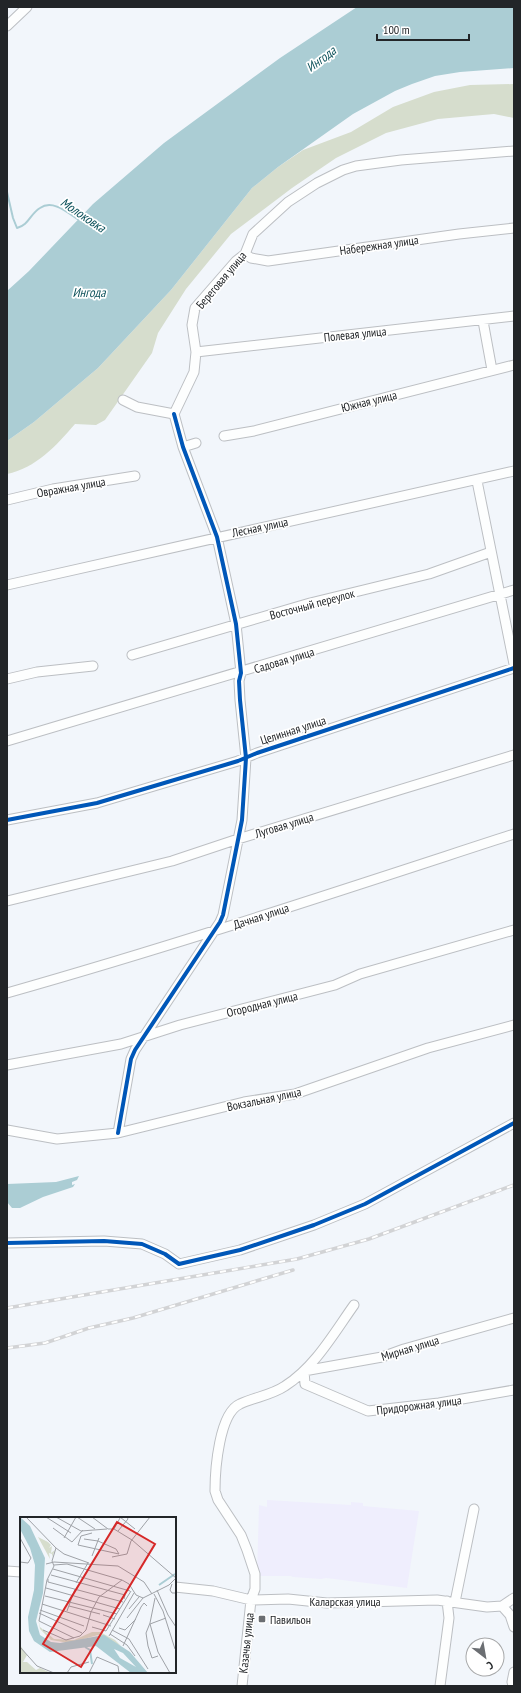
<svg xmlns="http://www.w3.org/2000/svg" width="521" height="1693" viewBox="0 0 521 1693" font-family="'PT Sans Narrow',sans-serif">
  <style>
    .industrial { fill: #efeefd }
    .green { fill: #d6ddcd }
    .water { fill: #abcdd4 }
    .lines { fill: none; stroke-linecap: round; stroke-linejoin: round }
    .stream { stroke: #abcdd4; stroke-width: 2 }
    .minor-casing { stroke: #bcbfc3; stroke-width: 11 }
    .minor { stroke: #fdfefe; stroke-width: 9 }
    .rail-casing { stroke: #d2d3d5; stroke-width: 3.5 }
    .rail { stroke: #fff; stroke-width: 2; stroke-dasharray: 6; stroke-linecap: butt }
    .cycleway-casing { stroke: #fff; stroke-width: 6 }
    .cycleway { stroke: #0057b8; stroke-width: 4 }
    .poi-dot { fill: #6b6e72; stroke: #fff; stroke-width: 1.5 }
    .labels { text-anchor: middle; dominant-baseline: central; stroke-width: 3.5; stroke-linejoin: round; paint-order: stroke }
    .street-label { font-size: 12px; fill: #222528; stroke: #fff }
    .poi-label { font-size: 12px; fill: #222528; stroke: #fff; text-anchor: start }
    .water-label { font-size: 13px; font-style: italic; fill: #0c515a; stroke: #fff }
    .inset-river { fill: none; stroke: #abcdd4; stroke-width: 2 }
    .inset-road { fill: none; stroke: #9fa2a7; stroke-width: 1 }
    .view { fill: #d62828; fill-opacity: 0.15; stroke: #d62828; stroke-width: 2 }
    .inset-edge { fill: none; stroke: #222528; stroke-width: 2 }
  </style>
  <rect width="100%" height="100%" fill="#f2f6fb"/>
  <path class="industrial" d="M 267,1500 L 351,1505 L 351,1502 L 363,1503 L 363,1506 L 419,1511 L 407,1588 L 326,1578 L 321,1579 L 293,1577 L 291,1576 L 257,1576 L 259,1505 L 267,1507 Z"/>
  <path class="green" d="M 514,84 L 514,118 L 494,114 L 438,119 L 386,133 L 336,158 L 292,188 L 231,234 L 186,289 L 158,333 L 152,353 L 105,420 L 96,425 L 75,424 C 56,446 36,468 7,474 L 7,441 L 34,422 L 98,368 L 171,290 L 252,188 L 278,167 L 303,150 L 351,132 L 393,107 L 434,92 L 470,85 Z"/>
  <path class="water" d="M 357,7 L 514,7 L 514,68 L 460,72 L 435,76 L 412,84 L 395,91 L 353,114 L 278,167 L 252,188 L 171,290 L 98,368 L 34,422 L 7,441 L 7,291 L 29,271 L 93,204 L 164,143 L 280,58 Z
    M 79,1176 L 77,1180 L 72,1182 L 72,1185 L 75,1184 L 73,1187 L 43,1197 L 20,1208 L 12,1208 L 7,1202 L 7,1184 L 56,1182 Z"/>
  <g class="lines">
    <path class="stream" d="M 7,192 L 13,218 L 17,228 C 29,225 30,214 40,208 C 53,199 68,213 79,220"/>
    <g class="minor-casing">
      <path id="minor" d="M 7,26 L 27,7
        M 245,254 L 251,258 L 268,261 L 459,234 L 514,228
        M 483,321 L 492,370
        M 196,352 L 514,316
        M 123,400 L 137,407 L 174,414
        M 174,414 L 194,372 L 196,352 L 192,325 L 195,308 L 236,261 L 245,254 L 253,234 L 288,202 L 317,183 L 343,170 L 356,166 L 401,160 L 514,151
        M 224,436 L 254,431 L 514,365
        M 183,447 L 196,443
        M 477,481 L 514,664
        M 7,500 L 53,489 L 135,476
        M 7,585 L 514,471
        M 132,655 L 310,603 L 429,574 L 491,552
        M 7,679 L 37,672 L 93,666
        M 7,741 L 514,590
        M 7,820 L 97,803 L 238,761 L 257,753 L 514,668
        M 7,901 L 172,861 L 238,839 L 514,755
        M 7,993 C 177,945 345,889 514,834
        M 7,1065 L 121,1044 L 180,1025 L 335,985 L 360,974 L 514,930
        M 7,1130 L 57,1139 L 118,1133 L 244,1102 L 295,1094 L 428,1048 L 514,1025
        M 118,1133 L 131,1059 L 135,1050 L 220,922 L 223,915 L 242,820 L 246,758 L 240,700 L 239,681 L 241,673 L 236,624 L 217,537 L 183,447 L 174,414
        M 7,1243 L 104,1241 L 142,1244 L 165,1254 L 179,1264 L 240,1250 L 314,1225 L 365,1204 L 514,1123
        M 514,1318 L 404,1349 L 382,1357 L 304,1371 L 305,1384 L 368,1411 L 439,1403 L 514,1390
        M 7,1571 L 21,1572
        M 175,1587 L 213,1591 L 251,1600 L 288,1599 L 327,1603 L 437,1600 L 487,1607 L 502,1606 L 514,1598
        M 455,1602 L 474,1509
        M 502,1606 L 510,1615 L 514,1627
        M 242,1686 L 251,1600 L 255,1589 L 255,1574 L 247,1550 L 241,1535 L 218,1500 L 215,1491 C 215,1470 219,1413 240,1404 C 255,1397 272,1395 285,1386 C 315,1367 334,1333 354,1305
        M 440,1686 L 449,1618 L 447,1601
        M 513,1686 L 512,1682 L 514,1672"/>
    </g>
    <use href="#minor" class="minor"/>
    <g class="rail-casing">
      <path id="rail" d="M 7,1308 L 297,1259 L 369,1239 L 514,1185
        M 7,1348 L 45,1343 L 89,1328 L 133,1318 L 293,1270"/>
    </g>
    <use href="#rail" class="rail"/>
    <g class="cycleway-casing">
      <path id="cycleway" d="M 7,820 L 97,803 L 238,761 L 257,753 L 514,668
        M 118,1133 L 131,1059 L 135,1050 L 220,922 L 223,915 L 242,820 L 246,758 L 240,700 L 239,681 L 241,673 L 236,624 L 217,537 L 183,447 L 174,414
        M 7,1243 L 104,1241 L 142,1244 L 165,1254 L 179,1264 L 240,1250 L 314,1225 L 365,1204 L 514,1123"/>
    </g>
    <use href="#cycleway" class="cycleway"/>
  </g>
  <rect class="poi-dot" x="258" y="1615" width="8" height="8" rx="2"/>
  <g class="labels">
    <g class="street-label">
      <text transform="translate(379 245) rotate(-8)">Набережная улица</text>
      <text transform="translate(221 280) rotate(-50)">Береговая улица</text>
      <text transform="translate(355 334) rotate(-6)">Полевая улица</text>
      <text transform="translate(369 401) rotate(-14)">Южная улица</text>
      <text transform="translate(71 487) rotate(-10)">Овражная улица</text>
      <text transform="translate(260 527) rotate(-12)">Лесная улица</text>
      <text transform="translate(312 604) rotate(-15)">Восточный переулок</text>
      <text transform="translate(284 660) rotate(-17)">Садовая улица</text>
      <text transform="translate(293 730) rotate(-18)">Целинная улица</text>
      <text transform="translate(284 825) rotate(-17)">Луговая улица</text>
      <text transform="translate(261 916) rotate(-18)">Дачная улица</text>
      <text transform="translate(262 1004) rotate(-14)">Огородная улица</text>
      <text transform="translate(264 1099) rotate(-12)">Вокзальная улица</text>
      <text transform="translate(410 1348) rotate(-17)">Мирная улица</text>
      <text transform="translate(419 1405) rotate(-7)">Придорожная улица</text>
      <text x="345" y="1601">Каларская улица</text>
      <text transform="translate(246 1643) rotate(-84)">Казачья улица</text>
    </g>
    <g class="poi-label">
      <text x="270" y="1619">Павильон</text>
    </g>
    <g class="water-label">
      <text transform="translate(321 59) rotate(-37)">Ингода</text>
      <text transform="translate(83 215) rotate(34)">Молоковка</text>
      <text x="89" y="292">Ингода</text>
    </g>
  </g>
  <g transform="translate(20 1517)">
    <rect width="156" height="156" fill="#f2f6fb"/>
    <path d="M 18,20 L 28,25 L 31,28 L 29,31 L 32,29 L 31,36 L 35,33 L 32,40 L 32,37 L 29,36 L 30,42 ZM 17,96 L 20,110 L 34,122 L 54,123 L 72,115 L 80,115 L 95,123 L 101,129 L 78,118 L 49,126 L 31,123 L 20,112 ZM 0,128 L 7,138 L 3,145 L 7,145 L 16,153 L 20,151 L 31,156 L 0,156 Z" fill="#d6ddcd"/>
    <path d="M 0,0 L 10,9 L 25,41 L 23,76 L 16,104 L 20,118 L 31,125 L 40,126 L 84,118 L 110,135 L 128,156 L 111,156 L 76,129 L 30,135 L 14,124 L 9,114 L 8,100 L 14,73 L 15,48 L 10,31 L 0,12 ZM 94,132 L 103,136 L 116,150 L 100,141 Z" fill="#abcdd4" fill-rule="evenodd"/>
    <path class="inset-river" d="M 139,68 L 155,57M 65,130 L 70,133 L 72,147"/>
    <path class="inset-road" d="M 6,0 L 36,31 L 32,44 L 34,49 L 27,63 L 19,104 L 54,121M 26,0 L 51,16M 36,0 L 61,14 L 87,12M 57,0 L 75,12M 72,0 L 88,12 L 94,12 L 112,23 L 156,61 L 149,68 L 123,81M 100,0 L 115,12M 33,11 L 52,25 L 63,13M 94,12 L 100,1M 98,14 L 108,2 L 107,0M 72,16 L 61,19 L 58,28 L 99,37 L 96,32 L 78,24M 0,21 L 11,41 L 8,46 L 0,45M 44,21 L 56,0M 64,22 L 78,24M 36,31 L 44,37 L 69,46M 72,39 L 79,21M 92,40 L 107,37 L 111,24 L 130,0M 26,47 L 34,45 L 98,49 L 124,65 L 132,77M 34,48 L 47,47 L 102,63 L 109,67 L 116,78 L 123,81M 33,52 L 110,74M 31,58 L 105,78 L 104,82M 28,62 L 28,65 L 103,85M 56,66 L 68,46M 152,67 L 150,73 L 152,76 L 156,76M 26,71 L 100,92M 137,73 L 148,98 L 156,110M 134,77 L 143,94 L 155,132M 25,79 L 97,97M 22,87 L 91,109M 49,89 L 80,97M 109,92 L 119,80M 20,93 L 64,109M 47,94 L 55,72M 19,96 L 62,116M 83,98 L 95,102M 107,101 L 123,81M 146,101 L 130,107 L 138,135 L 150,156M 130,106 L 126,116 L 128,129 L 132,141 L 138,139M 130,106 L 135,81M 72,110 L 86,114 L 111,74M 99,111 L 105,113 L 116,102M 23,113 L 46,123 L 60,119 L 66,113M 66,113 L 71,95 L 79,80 L 102,63M 92,113 L 109,122 L 128,152M 90,117 L 107,128 L 115,139M 89,119 L 114,76M 103,129 L 121,90 L 124,86 L 127,89M 0,130 L 17,149 L 34,156M 47,156 L 51,150 L 69,145M 69,156 L 77,140 L 98,149 L 99,156"/>
    <path class="view" d="M 97,5 L 135,27 L 61,150 L 23,127 Z"/>
    <rect width="156" height="156" class="inset-edge"/>
  </g>
  <rect width="521" height="1693" fill="none" stroke="#222528" stroke-width="16"/>
  <g transform="translate(485 1657) rotate(149)"><circle r="19" fill="#ffffff" stroke="#a7a8a9"/>
  <path d="M0-3L7 15L0 10L-7 15Z" fill="#6b6e72"/>
  <text y="-6" font-size="11" font-weight="bold" text-anchor="middle" fill="#222528">С</text>
  </g>
  <path d="M377 34v6h92v-6" fill="none" stroke="#222528" stroke-width="2"/>
  <text x="383" y="34" font-size="12" fill="#222528" stroke="#ffffff" stroke-width="3" paint-order="stroke">100 m</text>
</svg>
